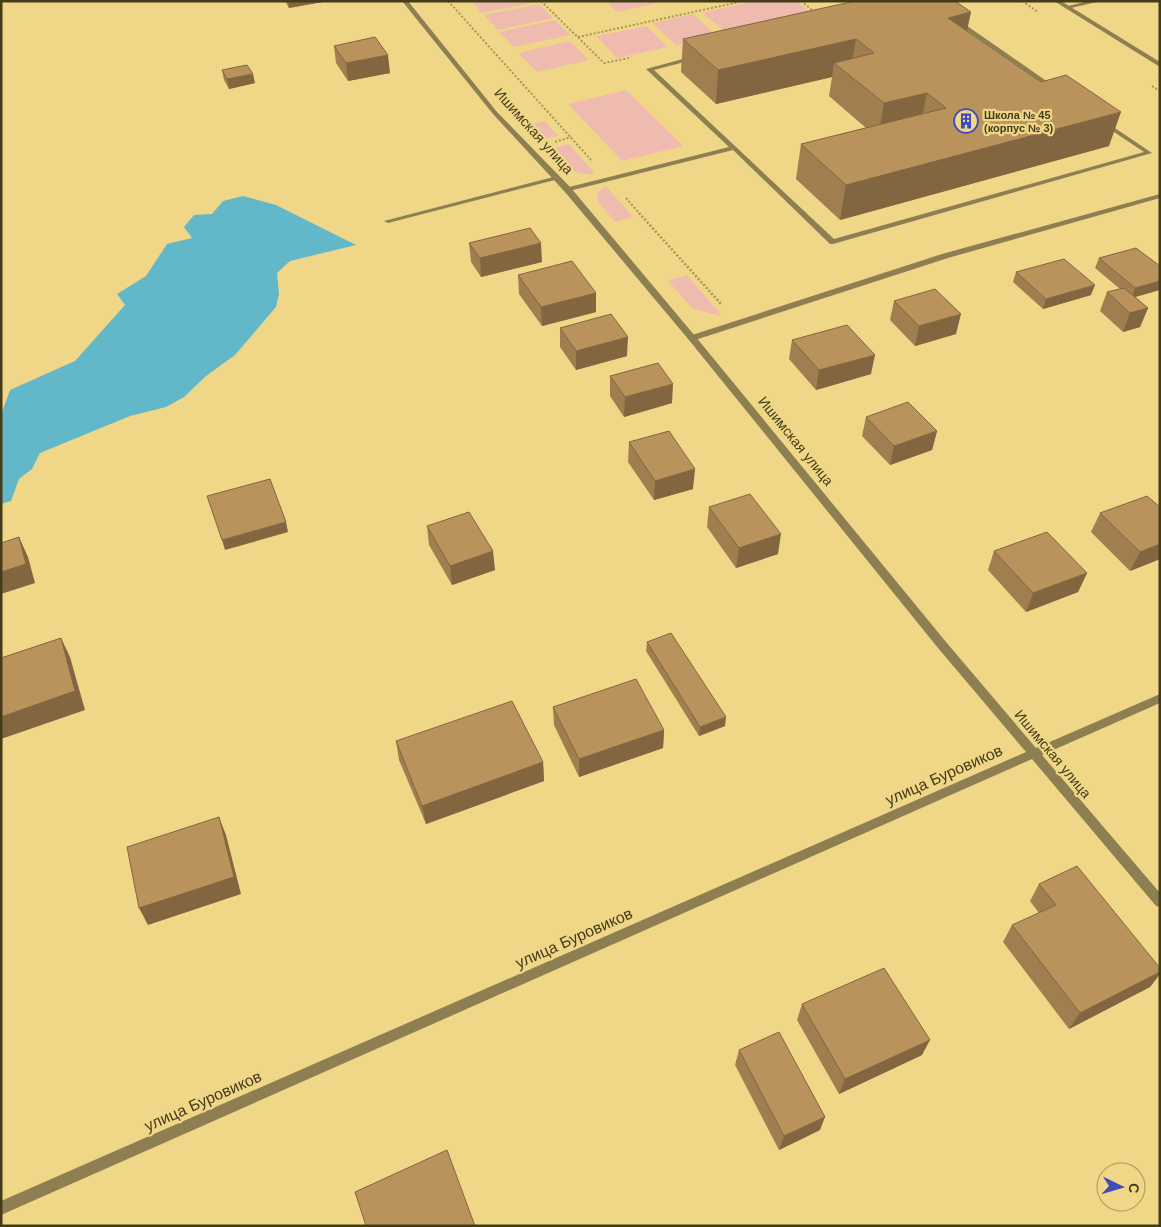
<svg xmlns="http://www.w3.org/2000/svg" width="1161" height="1227" viewBox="0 0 1161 1227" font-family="Arial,sans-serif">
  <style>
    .green { fill: #f0bbaf }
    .water { fill: #62b7c9 }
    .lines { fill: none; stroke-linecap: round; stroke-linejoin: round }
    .path-far1 { stroke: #a79659; stroke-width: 2; stroke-dasharray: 2 2; stroke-linecap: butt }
    .path { stroke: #a79659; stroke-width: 2.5; stroke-dasharray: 2 2; stroke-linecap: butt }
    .lane { fill: #8d7f52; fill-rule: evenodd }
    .street { fill: #8d7f52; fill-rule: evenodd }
    .wall { fill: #a07e4f }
    .shaded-wall { fill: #826640 }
    .building { fill: #ba925c; stroke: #826640 }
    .labels { text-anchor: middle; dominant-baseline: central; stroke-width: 4.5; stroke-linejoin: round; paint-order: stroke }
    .far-poi-label { font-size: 11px; font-weight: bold; fill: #443b19; stroke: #efd787; text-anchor: start }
    .street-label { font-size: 14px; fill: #443b19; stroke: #efd787 }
    .near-street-label { font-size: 16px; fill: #443b19; stroke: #efd787 }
  </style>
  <rect width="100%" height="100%" fill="#efd787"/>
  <path class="green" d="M 471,1 L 536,1 L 537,2 L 482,13 Z
    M 606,1 L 667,1 L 617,12 Z
    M 755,1 L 796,1 L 813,14 L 727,33 L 702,13 Z
    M 539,4 L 553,18 L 498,30 L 484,15 Z
    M 693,14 L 717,36 L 676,45 L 652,23 Z
    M 555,20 L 570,35 L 514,47 L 499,32 Z
    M 646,26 L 668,47 L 617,58 L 596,36 Z
    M 570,41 L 589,60 L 537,72 L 518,53 Z
    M 626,90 L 683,146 L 622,161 L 568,104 Z
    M 545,121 L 558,136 L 540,140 L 527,125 Z
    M 569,144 L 595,174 C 569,175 565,166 549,149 Z
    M 606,186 L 633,217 L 615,222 L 597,200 L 598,192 Z
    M 687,275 L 722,316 L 693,309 L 668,281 Z"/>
  <path class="water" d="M 243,196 L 276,205 L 356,245 L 290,261 L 277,273 L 279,294 L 276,307 L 235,355 L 206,376 L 184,397 L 166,407 L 130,416 L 40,453 L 32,469 L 19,479 L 11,501 L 1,504 L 1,415 L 10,390 L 75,361 L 125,305 L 117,294 L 146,276 L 167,244 L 192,238 L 184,227 L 194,215 L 212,214 L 223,201 Z"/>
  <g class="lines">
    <path class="path-far1" d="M 448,1 L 591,160
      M 541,1 L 604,63 L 629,58
      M 801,1 L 816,13
      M 1022,1 L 1038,12
      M 578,37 L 744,1
      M 1152,86 L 1160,91
      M 555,142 L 571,137
      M 626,198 L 640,214"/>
    <path class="path" d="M 639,213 L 722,305"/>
    <path class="lane" d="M 1088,1 L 1101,1 L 1067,9 L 1064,7 Z
      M 956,21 L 960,21 L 1058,89 L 1053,90 L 956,23 Z
      M 694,56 L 697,58 L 696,59 L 654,70 L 834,239 L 1144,152 L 1102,124 L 1102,122 L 1106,122 L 1152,153 L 833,244 L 830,244 L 733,150 L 565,192 L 565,188 L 729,147 L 646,69 Z
      M 557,176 L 559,177 L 559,179 L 388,223 L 384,221 Z
      M 1160,194 L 1160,198 L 948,258 L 695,340 L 689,340 L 688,338 L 689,336 L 942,254 Z"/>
    <path class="street" d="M 402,1 L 408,1 L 497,112 L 571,188 L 695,336 L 946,642 L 1036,748 L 1160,694 L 1160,703 L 1042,755 L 1160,893 L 1160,907 L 1156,906 L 1032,759 L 1,1215 L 1,1201 L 1026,752 L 938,648 L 689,340 L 565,192 L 493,114 Z
      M 1054,1 L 1061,1 L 1160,62 L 1160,67 Z"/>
  </g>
  <path class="wall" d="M 285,1 L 328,1 L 289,8 Z
    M 967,31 L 1109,146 L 840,220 L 796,179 L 801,144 L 866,128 L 829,96 L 832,77 L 716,104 L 681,72 L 683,39 Z
    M 334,46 L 390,73 L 348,81 L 336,63 Z
    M 222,70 L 255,83 L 229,89 L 224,80 Z
    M 469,243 L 542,262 L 481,277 L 471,262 Z
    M 1136,248 L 1135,297 L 1148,308 L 1140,327 L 1123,332 L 1100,311 L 1107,292 L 1120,289 L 1095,268 L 1099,258 Z
    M 1016,272 L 1091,295 L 1043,309 L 1013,282 Z
    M 518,275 L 596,312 L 542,326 L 519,294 Z
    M 894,301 L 956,334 L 915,346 L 890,320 Z
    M 560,328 L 627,356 L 576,370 L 560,347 Z
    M 792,340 L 871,374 L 816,390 L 789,359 Z
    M 610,376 L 672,403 L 624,417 L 610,396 Z
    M 866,417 L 937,431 L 932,450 L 890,465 L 862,436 Z
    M 629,442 L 693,489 L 654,500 L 628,462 Z
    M 709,507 L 778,554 L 736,568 L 707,527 Z
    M 1100,513 L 1160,559 L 1130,571 L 1091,532 Z
    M 427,526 L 495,570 L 452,585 L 429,545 Z
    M 994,551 L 1087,573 L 1078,592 L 1026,612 L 988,570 Z
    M 647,642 L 725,726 L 699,736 L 646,651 Z
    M 553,707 L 664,730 L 663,748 L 579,777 L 554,725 Z
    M 396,741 L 543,762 L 544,781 L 426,824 L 399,760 Z
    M 1039,884 L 1160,968 L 1160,974 L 1150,987 L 1069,1029 L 1003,942 L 1012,925 L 1039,913 L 1030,901 Z
    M 802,1004 L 922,1055 L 839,1094 L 797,1020 Z
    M 739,1050 L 820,1130 L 779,1150 L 735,1065 Z"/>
  <path class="shaded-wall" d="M 288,1 L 328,1 L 289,8 Z
    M 971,12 L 964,45 L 948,18 Z
    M 856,39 L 850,72 L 834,63 L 832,77 L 716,104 L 718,70 Z
    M 388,55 L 390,73 L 348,81 L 346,63 Z
    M 253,74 L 255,83 L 229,89 L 227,79 Z
    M 927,93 L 920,127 L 878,137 L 884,103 Z
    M 1121,112 L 1109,146 L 840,220 L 846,185 Z
    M 541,243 L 542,262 L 481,277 L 480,258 Z
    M 1160,281 L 1160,290 L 1132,298 L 1135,288 Z
    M 1095,285 L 1091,295 L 1043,309 L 1046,299 Z
    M 596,293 L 596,312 L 542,326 L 541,307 Z
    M 1148,308 L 1140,327 L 1123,332 L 1130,313 Z
    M 961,314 L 956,334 L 915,346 L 919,326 Z
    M 628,337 L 627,356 L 576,370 L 576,351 Z
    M 875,355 L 871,374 L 816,390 L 819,370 Z
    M 673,384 L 672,403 L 624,417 L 625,397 Z
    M 937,431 L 932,450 L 890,465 L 894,446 Z
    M 695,469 L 693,489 L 654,500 L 655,481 Z
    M 286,522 L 288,532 L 225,550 L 222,540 Z
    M 781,534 L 778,554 L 736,568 L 739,548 Z
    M 19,537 L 28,557 L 35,583 L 1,594 L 1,572 Z
    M 1160,544 L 1160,559 L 1130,571 L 1140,552 Z
    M 493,551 L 495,570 L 452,585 L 450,566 Z
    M 1087,573 L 1078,592 L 1026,612 L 1033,593 Z
    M 61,638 L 70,657 L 85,710 L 1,739 L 1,717 Z
    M 726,717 L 725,726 L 699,736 L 700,727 Z
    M 664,730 L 663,748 L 579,777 L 579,759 Z
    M 543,762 L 544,781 L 426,824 L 422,806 Z
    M 219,817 L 226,835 L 241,894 L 148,925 L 139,908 Z
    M 1160,972 L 1160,974 L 1150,987 L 1069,1029 L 1080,1013 Z
    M 930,1040 L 922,1055 L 839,1094 L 845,1079 Z
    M 825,1117 L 820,1130 L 779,1150 L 784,1136 Z"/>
  <path class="building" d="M 855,1 L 955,1 L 971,12 L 948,18 L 1041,82 L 1066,75 L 1121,112 L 846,185 L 801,144 L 946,108 L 927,93 L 884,103 L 834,63 L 874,53 L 856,39 L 718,70 L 683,39 Z
    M 375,37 L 388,55 L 346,63 L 334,46 Z
    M 247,65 L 253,74 L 227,79 L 222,70 Z
    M 530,228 L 541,243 L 480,258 L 469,243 Z
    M 1136,248 L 1160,266 L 1160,281 L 1135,288 L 1099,258 Z
    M 1064,259 L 1095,285 L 1046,299 L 1016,272 Z
    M 572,261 L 596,293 L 541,307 L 518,275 Z
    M 1124,288 L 1148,308 L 1130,313 L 1107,292 Z
    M 935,289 L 961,314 L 919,326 L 894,301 Z
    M 611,314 L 628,337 L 576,351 L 560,328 Z
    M 847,325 L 875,355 L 819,370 L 792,340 Z
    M 658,363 L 673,384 L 625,397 L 610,376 Z
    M 908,402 L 937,431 L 894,446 L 866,417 Z
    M 669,431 L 695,469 L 655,481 L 629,442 Z
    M 270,479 L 286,522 L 222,540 L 207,496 Z
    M 750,494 L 781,534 L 739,548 L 709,507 Z
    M 1147,496 L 1160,507 L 1160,544 L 1140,552 L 1100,513 Z
    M 469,512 L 493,551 L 450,566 L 427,526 Z
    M 1047,532 L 1087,573 L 1033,593 L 994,551 Z
    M 19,537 L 26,564 L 1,572 L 1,543 Z
    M 671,633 L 726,717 L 700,727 L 647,642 Z
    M 61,638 L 75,691 L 1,717 L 1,658 Z
    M 636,679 L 664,730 L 579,759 L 553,707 Z
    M 512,701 L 543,762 L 422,806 L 396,741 Z
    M 219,817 L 234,877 L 139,908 L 127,847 Z
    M 1077,866 L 1160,968 L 1160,972 L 1080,1013 L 1012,925 L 1056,905 L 1039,884 Z
    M 884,968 L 930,1040 L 845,1079 L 802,1004 Z
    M 779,1032 L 825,1117 L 784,1136 L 739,1050 Z
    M 447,1150 L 475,1226 L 366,1226 L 355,1192 Z"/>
  <defs>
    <g id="building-ring" transform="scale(1.25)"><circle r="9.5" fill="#efd787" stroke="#3e4abd" stroke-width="1.5"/><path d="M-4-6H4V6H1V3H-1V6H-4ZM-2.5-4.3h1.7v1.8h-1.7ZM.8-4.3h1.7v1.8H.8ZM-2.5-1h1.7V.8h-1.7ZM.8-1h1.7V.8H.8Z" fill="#3e4abd"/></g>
  </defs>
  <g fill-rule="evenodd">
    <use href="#building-ring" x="966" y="121"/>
  </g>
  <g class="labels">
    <g class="far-poi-label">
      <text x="984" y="115">Школа № 45<tspan x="984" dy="13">(корпус № 3)</tspan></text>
    </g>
    <g class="street-label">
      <text transform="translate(534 131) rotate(48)">Ишимская улица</text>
      <text transform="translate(796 441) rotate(51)">Ишимская улица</text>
      <text transform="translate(1053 754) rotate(50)">Ишимская улица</text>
    </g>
    <g class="near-street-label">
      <text transform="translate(944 775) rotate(-24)">улица Буровиков</text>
      <text transform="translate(574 938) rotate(-24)">улица Буровиков</text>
      <text transform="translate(203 1101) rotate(-24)">улица Буровиков</text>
    </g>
  </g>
  <rect width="1161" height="1227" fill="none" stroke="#443b19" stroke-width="5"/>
  <g transform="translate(1121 1187) rotate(95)"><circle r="24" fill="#efd787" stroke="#ab995b"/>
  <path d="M0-4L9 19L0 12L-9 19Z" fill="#3e4abd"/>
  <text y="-8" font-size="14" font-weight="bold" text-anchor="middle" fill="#443b19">С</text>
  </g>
</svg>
